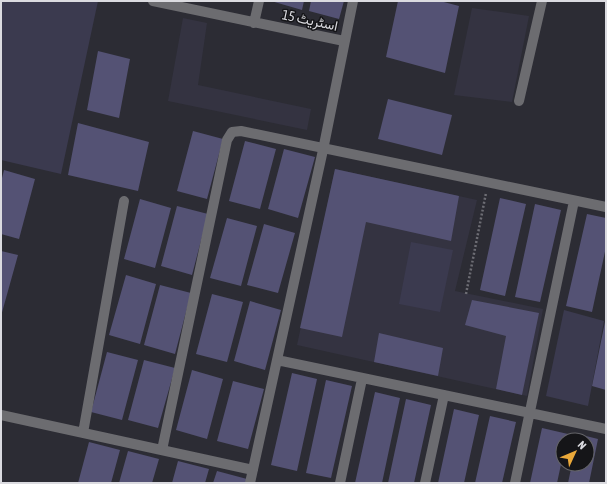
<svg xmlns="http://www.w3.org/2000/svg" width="607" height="484" viewBox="0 0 607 484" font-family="'Asap Condensed',Vazirmatn,sans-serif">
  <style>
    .built { fill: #343341 }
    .green { fill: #3b3a4f }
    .building { fill: #545274 }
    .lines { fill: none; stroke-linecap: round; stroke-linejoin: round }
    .path { stroke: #6d6d74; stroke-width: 2.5; stroke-dasharray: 2 2; stroke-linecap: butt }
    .minor { stroke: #6c6c70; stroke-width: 10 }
    .labels { text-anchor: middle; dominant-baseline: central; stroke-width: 3; stroke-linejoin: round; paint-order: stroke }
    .street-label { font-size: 14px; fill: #dbdbe0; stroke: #151518 }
  </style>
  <rect width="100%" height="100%" fill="#2c2c34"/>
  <path class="built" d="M 472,8 L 529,16 L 512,102 L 454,95 Z
    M 183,18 L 207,23 L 198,85 L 311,109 L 307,130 L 168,101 Z
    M 335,169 L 477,200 L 455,291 L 543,309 L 527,396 L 297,345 Z"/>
  <path class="green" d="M 1,1 L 98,1 L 61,174 L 1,160 Z
    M 411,242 L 453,250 L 440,312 L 399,304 Z
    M 564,310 L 604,321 L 588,406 L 546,396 Z"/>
  <path class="building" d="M 271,1 L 304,1 L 302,10 Z
    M 311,1 L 344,1 L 339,19 L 309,11 Z
    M 398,1 L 440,1 L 459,6 L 445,73 L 386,57 Z
    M 98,51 L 130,59 L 119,118 L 87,110 Z
    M 388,99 L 452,115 L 442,155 L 378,139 Z
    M 78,123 L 149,142 L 138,191 L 68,175 Z
    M 193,131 L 223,139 L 207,199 L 177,191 Z
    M 245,141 L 276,149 L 260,209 L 229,201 Z
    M 284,149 L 315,157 L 298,218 L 268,209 Z
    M 335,169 L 459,196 L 451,241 L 366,222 L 342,337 L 300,328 Z
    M 4,170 L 35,179 L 19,239 L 1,234 L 1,182 Z
    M 500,198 L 526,204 L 505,296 L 480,290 Z
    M 140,199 L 171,208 L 155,268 L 124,259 Z
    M 535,204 L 561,210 L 540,302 L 515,297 Z
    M 177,206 L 208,214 L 192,275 L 161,266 Z
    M 587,214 L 606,218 L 606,247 L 592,312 L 566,306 Z
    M 227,218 L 257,226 L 241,286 L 210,278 Z
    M 264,224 L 295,233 L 278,293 L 247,285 Z
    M 1,251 L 18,255 L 1,316 Z
    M 126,275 L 156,284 L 140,344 L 109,335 Z
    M 160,285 L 191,293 L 175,354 L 144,345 Z
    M 212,294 L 243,302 L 227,362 L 196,354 Z
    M 472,300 L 539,313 L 522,395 L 496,389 L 506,336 L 465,325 Z
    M 250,301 L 281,310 L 265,370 L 234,361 Z
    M 606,317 L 606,390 L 592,386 Z
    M 379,333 L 443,348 L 438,376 L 374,362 Z
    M 107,352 L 138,360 L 122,420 L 91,412 Z
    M 144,360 L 175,368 L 158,428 L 128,420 Z
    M 192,370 L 223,379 L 207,439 L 176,430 Z
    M 292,373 L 317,379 L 297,471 L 271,465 Z
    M 326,380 L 352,386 L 331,478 L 306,473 Z
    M 233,381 L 264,389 L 248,449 L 217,441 Z
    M 375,392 L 400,398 L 382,483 L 355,483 Z
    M 406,399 L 431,405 L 414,483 L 388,483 Z
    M 454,409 L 479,415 L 464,483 L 438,483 Z
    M 490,416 L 516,422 L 502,483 L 475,483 Z
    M 542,428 L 568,434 L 566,440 L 563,440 L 563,455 L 557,483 L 530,483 Z
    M 578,434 L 598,439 L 589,483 L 568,483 L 572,464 L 587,464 L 587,440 L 577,440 Z
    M 89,442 L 120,450 L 111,483 L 78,483 Z
    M 128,451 L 159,459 L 152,483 L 119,483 Z
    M 178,461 L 209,469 L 205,483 L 172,483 Z
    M 217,471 L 247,479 L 246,483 L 213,483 Z"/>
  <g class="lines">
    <path class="path" d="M 466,294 L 486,193"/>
    <path class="minor" d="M 153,1 L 344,41
      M 254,23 L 259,1
      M 519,101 L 542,1
      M 277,360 L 606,429
      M 1,415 L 253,470
      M 83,433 L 124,201
      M 162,450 L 227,140 L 232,132 L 241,131 L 606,207
      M 250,483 L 323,150 L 353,1
      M 340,483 L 362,379
      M 425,483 L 444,395
      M 515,483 L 574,201"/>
  </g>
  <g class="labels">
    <g class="street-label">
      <text transform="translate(310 20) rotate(12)">اسٹریٹ 15</text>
    </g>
  </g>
  <rect width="607" height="484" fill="none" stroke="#dbdbe0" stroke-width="4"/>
  <g transform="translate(575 452) rotate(46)"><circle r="19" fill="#151518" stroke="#646468"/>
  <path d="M0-3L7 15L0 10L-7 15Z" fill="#eba93a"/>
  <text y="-6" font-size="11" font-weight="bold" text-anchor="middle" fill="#dbdbe0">N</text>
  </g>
</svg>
